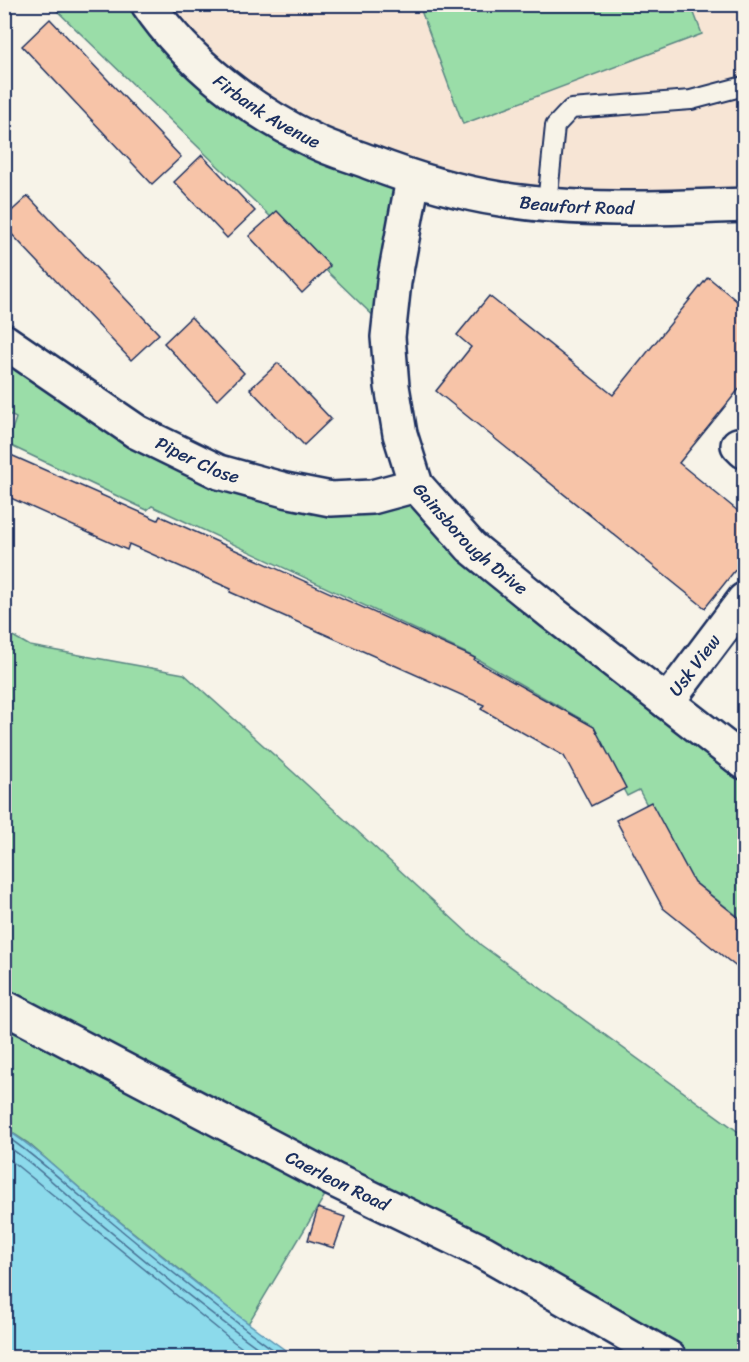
<svg xmlns="http://www.w3.org/2000/svg" width="749" height="1362" viewBox="0 0 749 1362" font-family="Sriracha,sans-serif">
  <style>
    .built { fill: #f7e5d5 }
    .green { fill: #9adda8; stroke: #5a8683; stroke-width: 1.5 }
    .water { fill: #8cdaeb; stroke: #5f96b3; stroke-width: 1.5 }
    .lines { fill: none; stroke-linecap: round; stroke-linejoin: round }
    .shore { stroke: #487396; stroke-width: 1.5 }
    .building { fill: #f7c4a8; stroke: #1b2f5e; stroke-width: 1.5 }
    .service-casing { stroke: #1b2f5e; stroke-width: 22 }
    .minor-casing { stroke: #1b2f5e; stroke-width: 38 }
    .tertiary-casing { stroke: #1b2f5e; stroke-width: 38 }
    .secondary-casing { stroke: #1b2f5e; stroke-width: 38 }
    .service { stroke: #f7f3e8; stroke-width: 18 }
    .minor { stroke: #f7f3e8; stroke-width: 33 }
    .tertiary { stroke: #f7f3e8; stroke-width: 33 }
    .secondary { stroke: #f7f3e8; stroke-width: 33 }
    .labels { text-anchor: middle; dominant-baseline: central; stroke-width: 5; stroke-linejoin: round; paint-order: stroke }
    .street-label { font-size: 18px; fill: #1b2f5e; stroke: #f7f3e8 }
  </style>
  <rect width="100%" height="100%" fill="#f7f3e8"/>
  <filter id="ink" filterUnits="userSpaceOnUse"><feTurbulence type="fractalNoise" baseFrequency=".0167" numOctaves="2"/><feDisplacementMap in="SourceGraphic" scale="12" xChannelSelector="R" yChannelSelector="G"/><feConvolveMatrix kernelMatrix="1 2 1 2 8 2 1 2 1" color-interpolation-filters="sRGB"/></filter>
  <g filter="url(#ink)">
    <path class="built" d="M 148,5 L 744,5 L 744,205 L 547,204 L 316,142 Z"/>
    <path class="green" d="M 51,5 L 148,5 L 212,75 L 413,179 L 389,331 Z
      M 419,5 L 691,5 L 702,34 L 463,124 Z
      M 5,341 L 61,380 L 285,490 L 416,485 L 744,762 L 744,921 L 683,873 L 639,790 L 627,796 L 588,723 L 470,655 L 152,506 L 147,510 L 7,444 L 16,418 L 5,412 Z
      M 4,631 L 30,646 L 184,674 L 293,772 L 481,945 L 744,1136 L 744,1357 L 669,1357 L 334,1180 L 248,1324 L 98,1204 L 28,1143 L 5,1128 Z"/>
    <path class="water" d="M 4,1128 C 39,1150 68,1179 100,1206 C 164,1258 228,1310 295,1357 L 5,1357 Z"/>
    <g class="lines">
      <path class="shore" d="M 4,1135 C 38,1157 66,1185 97,1210 C 158,1261 220,1312 285,1358
        M 4,1144 C 35,1164 61,1190 89,1214 C 148,1263 208,1313 272,1358
        M 4,1155 L 234,1342 L 256,1358"/>
    </g>
    <path class="building" d="M 50,19 L 181,157 L 152,184 L 22,46 Z
      M 202,155 L 255,211 L 227,238 L 174,182 Z
      M 28,196 L 159,334 L 131,360 L 4,226 L 4,218 Z
      M 277,211 L 330,266 L 302,293 L 249,236 Z
      M 708,277 L 744,307 L 744,383 L 679,463 L 744,516 L 744,559 L 705,608 L 436,391 L 471,347 L 457,335 L 489,296 L 613,395 Z
      M 191,317 L 244,373 L 217,400 L 164,343 Z
      M 278,363 L 331,419 L 304,445 L 250,389 Z
      M 4,452 L 158,520 L 160,516 L 475,658 L 474,660 L 594,727 L 626,788 L 591,806 L 564,756 L 481,709 L 484,705 L 230,592 L 231,589 L 129,544 L 127,550 L 4,495 Z
      M 651,802 L 694,882 L 744,922 L 744,973 L 663,908 L 616,820 Z
      M 318,1208 L 345,1217 L 334,1248 L 308,1240 Z"/>
    <g class="lines">
      <g class="service-casing">
        <path id="service" d="M 547,204 L 555,126 L 571,109 L 691,100 L 744,86"/>
      </g>
      <g class="minor-casing">
        <g id="minor">
          <path id="s1" d="M 413,179 L 394,282 L 388,337 L 392,386 L 400,434 L 416,485 L 471,547 L 551,612 L 744,762"/>
          <path id="s2" d="M 4,341 L 137,432 L 219,472 L 285,490 L 331,499 L 372,497 L 416,485"/>
          <path d="M 738,445 L 744,451"/>
          <path id="s3" d="M 667,702 L 744,600"/>
        </g>
      </g>
      <g class="tertiary-casing">
        <g id="tertiary">
          <path id="s4" d="M 148,4 C 188,63 251,111 314,141 C 332,150 351,155 369,162 C 411,178 455,192 500,199 C 580,212 664,208 744,205"/>
        </g>
      </g>
      <g class="secondary-casing">
        <g id="secondary">
          <path id="s5" d="M 4,1007 L 334,1180 L 483,1252 L 669,1358"/>
        </g>
      </g>
      <use href="#service" class="service"/>
      <use href="#minor" class="minor"/>
      <use href="#tertiary" class="tertiary"/>
      <use href="#secondary" class="secondary"/>
    </g>
  </g>
  <g class="labels">
    <g class="street-label">
      <text stroke="none"><textPath href="#s4" startOffset="162">Firbank Avenue</textPath></text>
      <text stroke="none"><textPath href="#s4" startOffset="490">Beaufort Road</textPath></text>
      <text stroke="none"><textPath href="#s2" startOffset="228">Piper Close</textPath></text>
      <text stroke="none"><textPath href="#s1" startOffset="388">Gainsborough Drive</textPath></text>
      <text stroke="none"><textPath href="#s3" startOffset="46">Usk View</textPath></text>
      <text stroke="none"><textPath href="#s5" startOffset="376">Caerleon Road</textPath></text>
    </g>
  </g>
  <rect width="749" height="1362" fill="none" stroke="#f7f3e8" stroke-width="24"/>
  <rect x="12" y="12" width="725" height="1338" fill="none" stroke="#1b2f5e" stroke-width="2" filter="url(#ink)"/>
</svg>
